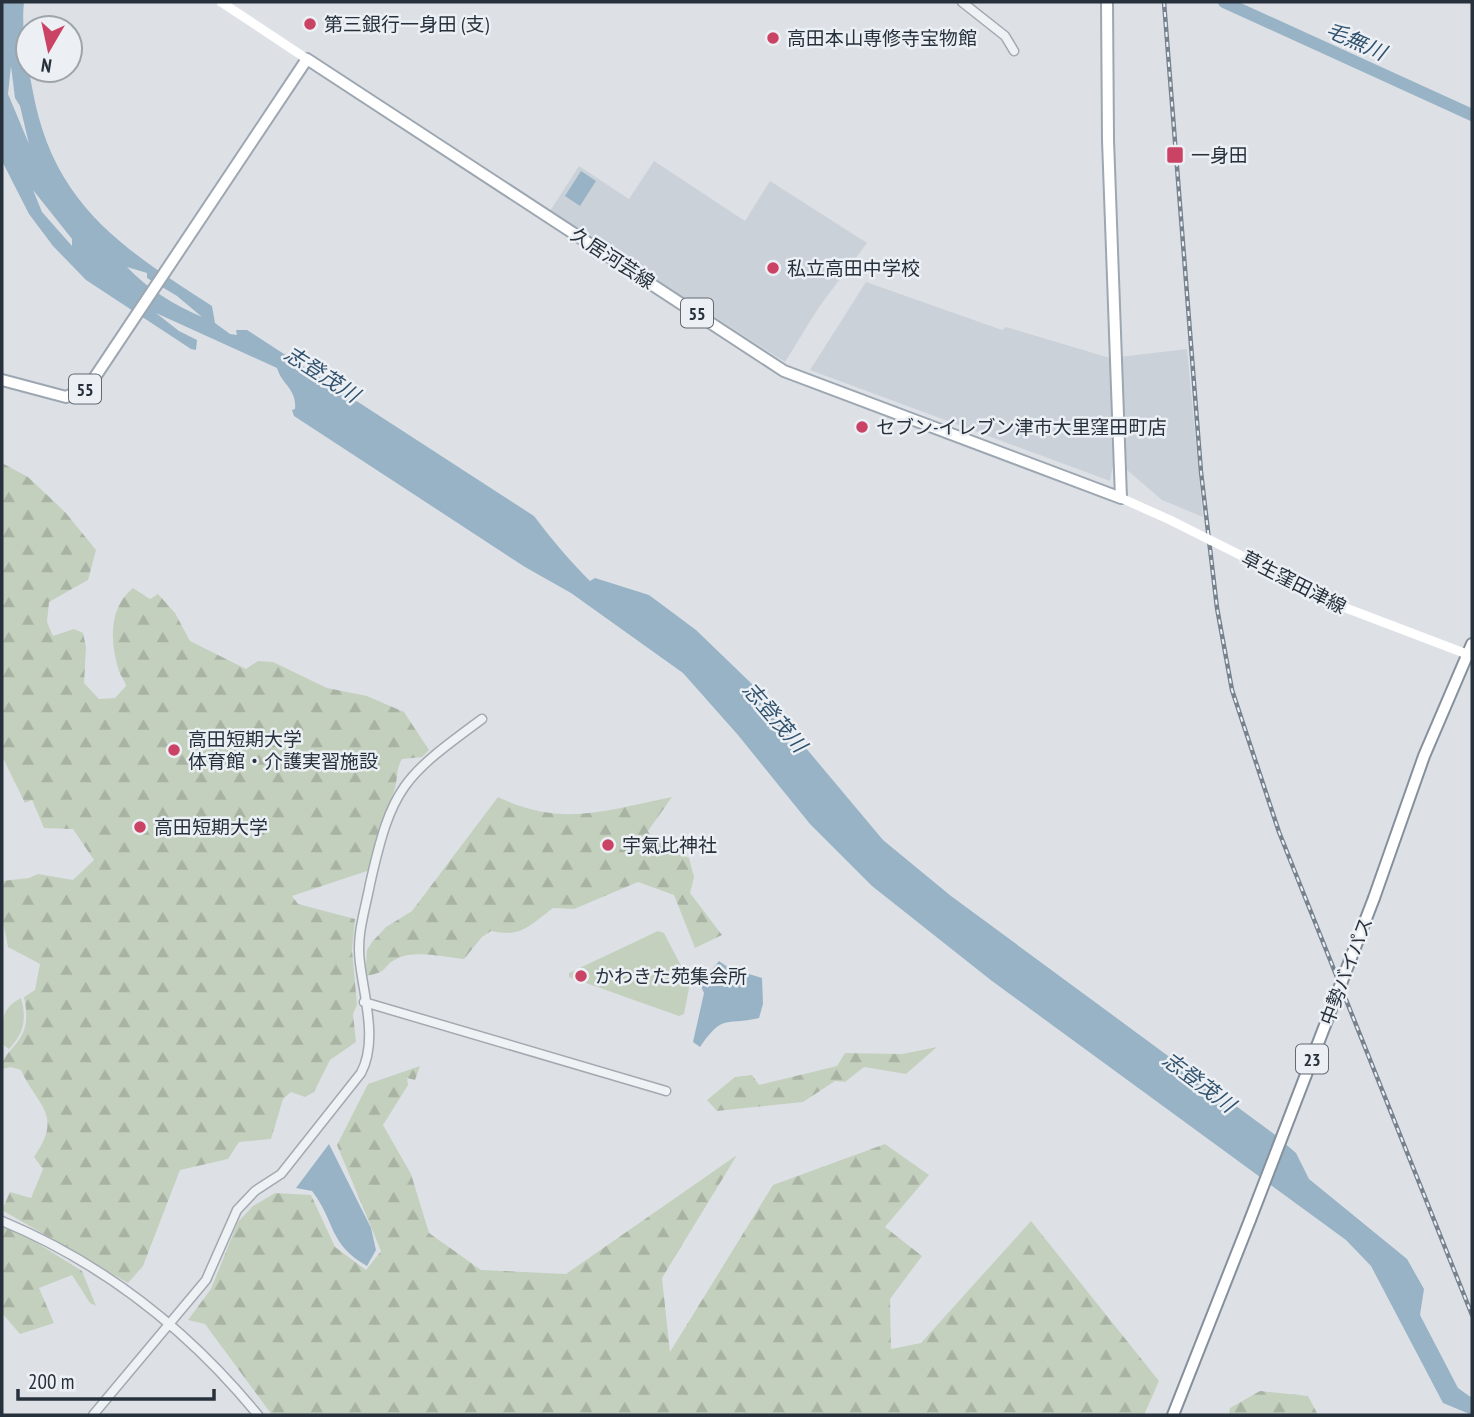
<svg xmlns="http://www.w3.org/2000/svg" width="1474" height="1417" viewBox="0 0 1474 1417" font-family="'PT Sans Narrow','Noto Sans JP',sans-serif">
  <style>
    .built { fill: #cbd1d8 }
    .forest { fill: url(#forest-firs) }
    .green { fill: #c4d0be }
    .water { fill: #98b3c6; fill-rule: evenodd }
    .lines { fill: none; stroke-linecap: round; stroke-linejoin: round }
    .river { stroke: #98b3c6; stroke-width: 12 }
    .tertiary-casing { stroke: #a3a9b0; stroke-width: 11 }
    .primary-casing { stroke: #9ca7b2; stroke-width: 14 }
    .trunk-casing { stroke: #84909c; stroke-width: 14 }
    .tertiary { stroke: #eff2f5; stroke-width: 8 }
    .secondary { stroke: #fff; stroke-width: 9 }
    .primary { stroke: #fff; stroke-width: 10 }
    .trunk { stroke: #fff; stroke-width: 10 }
    .rail-casing { stroke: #77828f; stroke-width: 4.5 }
    .rail { stroke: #ecf0f4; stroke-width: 2; stroke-dasharray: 5; stroke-linecap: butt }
    .trunk-bridge-casing { stroke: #84909c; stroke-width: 14; stroke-linecap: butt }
    .secondary-bridge { stroke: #fff; stroke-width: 9 }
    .trunk-bridge { stroke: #fff; stroke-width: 10 }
    .poi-dot { fill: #ca4365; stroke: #ecf0f4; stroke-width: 2.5 }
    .labels { text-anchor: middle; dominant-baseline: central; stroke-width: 5; stroke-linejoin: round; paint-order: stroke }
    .shield { fill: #ecf0f4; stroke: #626a73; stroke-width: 2 }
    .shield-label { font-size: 18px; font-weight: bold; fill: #27313c }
    .poi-label { font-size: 19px; fill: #27313c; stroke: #ecf0f4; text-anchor: start }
    .street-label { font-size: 19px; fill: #27313c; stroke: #ecf0f4 }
    .water-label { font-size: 21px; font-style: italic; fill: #32536f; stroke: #ecf0f4 }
  </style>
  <defs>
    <pattern id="forest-firs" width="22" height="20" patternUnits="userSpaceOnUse" patternTransform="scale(1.75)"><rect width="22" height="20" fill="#c4d0be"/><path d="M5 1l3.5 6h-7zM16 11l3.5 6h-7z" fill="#a8b3a4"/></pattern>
  </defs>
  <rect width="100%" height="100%" fill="#dde1e6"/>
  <path class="built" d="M 654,161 L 745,221 L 770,181 L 867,243 L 819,307 L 785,362 L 550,211 L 579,166 L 629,199 Z
    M 866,282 L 1002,330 L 1006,327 L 1110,358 L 1115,455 L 1110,481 L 810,370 Z
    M 1187,349 L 1203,517 L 1162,500 L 1127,470 L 1119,357 Z"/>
  <path class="forest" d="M 2,463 L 28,477 L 65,512 L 96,550 L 88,580 L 49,602 L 47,622 L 53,636 L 74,629 L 83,633 L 86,647 L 84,683 L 99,699 L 115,698 L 126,686 C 125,680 121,677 119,671 C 110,643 108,608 133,588 L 150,599 L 158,594 L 175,613 L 190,641 L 246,669 L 258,661 L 273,662 L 327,688 L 367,696 L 404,712 L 429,750 L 422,757 L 402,759 C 396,768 398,780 394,791 C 386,817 377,843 370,870 L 292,896 L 298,904 L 355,919 L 352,950 L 357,1005 L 353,1014 L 356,1042 L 330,1060 L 314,1092 L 305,1097 L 291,1092 L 283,1099 L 271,1139 L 239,1142 L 228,1159 L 180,1170 L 143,1266 L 128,1283 L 2,1210 L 10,1192 L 31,1198 L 43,1169 L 34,1157 C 64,1114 37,1106 21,1070 L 11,1067 L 2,1069 C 2,1045 35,1046 24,997 L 35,990 L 40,964 L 8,947 L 2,916 L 2,881 L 29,878 L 38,874 L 73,880 L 94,860 L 73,829 L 44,828 L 32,800 L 25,803 L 2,756 Z
    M 498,797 C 562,828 606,810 672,797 L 648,831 L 653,840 L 689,858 L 694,877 L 690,893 L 722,935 L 695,948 L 674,895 L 638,882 L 574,909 L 553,908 C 530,925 522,938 491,931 L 482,937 L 464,959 C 445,957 415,950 398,958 C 381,966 391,972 365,976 L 367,950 L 372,942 L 386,927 L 412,911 Z
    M 937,1047 L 906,1074 L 864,1067 L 845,1082 L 835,1081 L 803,1102 L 717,1111 L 707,1100 L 735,1077 L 752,1075 L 759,1085 L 837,1066 L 845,1053 L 902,1054 Z
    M 420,1066 L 415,1080 L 407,1078 L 408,1085 L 383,1125 L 411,1174 L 429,1233 L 481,1270 L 566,1274 L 737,1155 L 662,1278 L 670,1352 L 773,1185 L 885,1144 L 929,1175 L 885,1227 L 922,1256 L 890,1299 L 891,1349 L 921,1343 L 1031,1221 L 1159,1381 L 1144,1415 L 272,1415 L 205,1324 L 188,1320 L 211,1289 L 238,1222 L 253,1206 L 275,1193 L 311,1195 L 335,1247 L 366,1270 L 381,1251 L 337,1145 L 368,1084 Z
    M 2,1226 L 18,1231 L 82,1271 L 96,1306 L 90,1303 L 72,1275 L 39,1288 L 54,1323 L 20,1334 L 2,1313 Z
    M 1260,1391 L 1308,1396 L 1318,1415 L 1229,1415 L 1230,1408 Z"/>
  <path class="green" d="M 658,931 L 664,933 L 690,983 L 684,1014 L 679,1016 L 569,977 L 569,973 Z
    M 21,998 C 27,1019 24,1033 9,1049 L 2,1044 C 2,1022 0,1009 21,998 Z"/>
  <path class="water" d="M 2,2 L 24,2 C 21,29 27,60 32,87 C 52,203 119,246 212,306 L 215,323 L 230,334 L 237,335 L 236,330 L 247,330 L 534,516 C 552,540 570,561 590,581 L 595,578 L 649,595 L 696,630 L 753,685 L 883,840 L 951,896 L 1274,1134 L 1296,1153 L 1309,1179 L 1407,1259 L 1424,1289 L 1420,1315 L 1458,1388 L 1472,1398 L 1472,1415 L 1443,1403 L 1371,1266 L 1346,1240 L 992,981 L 872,886 L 810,824 L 738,735 L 683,673 L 571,593 L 525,567 L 294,416 L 292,410 L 295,409 C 297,389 282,385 277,368 L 156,313 L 179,331 L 197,340 L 196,350 L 191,349 L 86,280 L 53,246 L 29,214 L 2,161 ZM 11,66 L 15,98 L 20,106 L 29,144 L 8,94 ZM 33,190 L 72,239 L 72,246 L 42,212 ZM 127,267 L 147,273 L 147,278 L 177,296 L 202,317 C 174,305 148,289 127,267 Z
    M 581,171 L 596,181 L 580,206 L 565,196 Z
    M 719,961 L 729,968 L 762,978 L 763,1004 L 759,1018 C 724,1026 724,1013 700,1047 L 693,1042 L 704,993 L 700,984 Z
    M 329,1144 L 371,1228 L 376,1250 L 367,1266 C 328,1244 336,1222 312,1191 L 296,1188 Z"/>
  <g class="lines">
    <path class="river" d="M 1224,2 L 1472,115"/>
    <g class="tertiary-casing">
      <path id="tertiary" d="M 962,2 L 1005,36 L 1014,51
        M 364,1002 L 666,1091
        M 2,1221 C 103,1263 189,1331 258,1415
        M 93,1415 L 206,1280 L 237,1210 L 255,1191 L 281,1174 L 361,1073 C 378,1041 364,997 360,963 C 356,935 365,911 370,884 C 392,786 403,777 482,719"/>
    </g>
    <g class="primary-casing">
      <path id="primary" d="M 2,380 L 66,397 L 89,386 L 307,59 L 784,371 L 1121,498 L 1108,140 L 1107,2"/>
    </g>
    <g class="trunk-casing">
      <path id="trunk" d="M 1374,898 L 1424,756 L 1472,644
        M 1173,1415 L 1250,1220"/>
    </g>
    <use href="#tertiary" class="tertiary"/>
    <path class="secondary" d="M 221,2 L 307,59
      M 1121,498 L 1170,520
      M 1264,567 L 1338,605 L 1472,656"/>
    <use href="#primary" class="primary"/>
    <use href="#trunk" class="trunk"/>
    <g class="rail-casing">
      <path id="rail" d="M 1164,2 L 1201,472 L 1217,608 L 1232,690 L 1279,832 L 1472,1315"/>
    </g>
    <use href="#rail" class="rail"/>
    <g class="trunk-bridge-casing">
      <path id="trunk-bridge" d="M 1250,1220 L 1374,898"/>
    </g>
    <path class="secondary-bridge" d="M 1170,520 L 1264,567"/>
    <use href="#trunk-bridge" class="trunk-bridge"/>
  </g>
  <g class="poi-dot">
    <circle cx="310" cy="24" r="7"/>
    <circle cx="773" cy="38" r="7"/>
    <rect x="1166" y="146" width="18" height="18" rx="3.5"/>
    <circle cx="773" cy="268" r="7"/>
    <circle cx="862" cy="427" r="7"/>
    <circle cx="174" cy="750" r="7"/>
    <circle cx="140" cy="827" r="7"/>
    <circle cx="608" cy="845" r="7"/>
    <circle cx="581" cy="976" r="7"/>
  </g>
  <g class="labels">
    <g class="shield">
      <rect x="681" y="298.5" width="32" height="29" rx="5"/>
      <rect x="69" y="374.5" width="32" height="29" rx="5"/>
      <rect x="1296" y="1044.5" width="32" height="29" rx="5"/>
    </g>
    <g class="shield-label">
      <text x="697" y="313">55</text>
      <text x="85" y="389">55</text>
      <text x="1312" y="1059">23</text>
    </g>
    <g class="poi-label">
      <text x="324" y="24">第三銀行一身田 (支)</text>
      <text x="787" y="38">高田本山専修寺宝物館</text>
      <text x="1191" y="155">一身田</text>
      <text x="787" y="268">私立高田中学校</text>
      <text x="876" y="427">セブン-イレブン津市大里窪田町店</text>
      <text x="188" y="739">高田短期大学<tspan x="188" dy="22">体育館・介護実習施設</tspan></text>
      <text x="154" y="827">高田短期大学</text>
      <text x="622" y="845">宇氣比神社</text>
      <text x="595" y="976">かわきた苑集会所</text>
    </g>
    <g class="street-label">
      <text transform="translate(613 258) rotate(33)">久居河芸線</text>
      <text transform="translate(1294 582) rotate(27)">草生窪田津線</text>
      <text transform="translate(1346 971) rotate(-69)">中勢バイパス</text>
    </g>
    <g class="water-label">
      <text transform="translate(1356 41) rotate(24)">毛無川</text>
      <text transform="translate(322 374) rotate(33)">志登茂川</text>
      <text transform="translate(775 717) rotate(49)">志登茂川</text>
      <text transform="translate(1199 1082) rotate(37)">志登茂川</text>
    </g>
  </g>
  <rect width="1474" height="1417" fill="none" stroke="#27313c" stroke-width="7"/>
  <g transform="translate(49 49) rotate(189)"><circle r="33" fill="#ecf0f4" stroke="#9da4aa" stroke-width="2"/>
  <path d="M0-5L12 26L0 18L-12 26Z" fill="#ca4365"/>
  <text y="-10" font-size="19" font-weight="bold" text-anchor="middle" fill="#27313c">N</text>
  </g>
  <path d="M18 1389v10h196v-10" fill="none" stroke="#27313c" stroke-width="3.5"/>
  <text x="28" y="1389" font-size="21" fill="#27313c" stroke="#ecf0f4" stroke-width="5" paint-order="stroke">200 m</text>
</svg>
